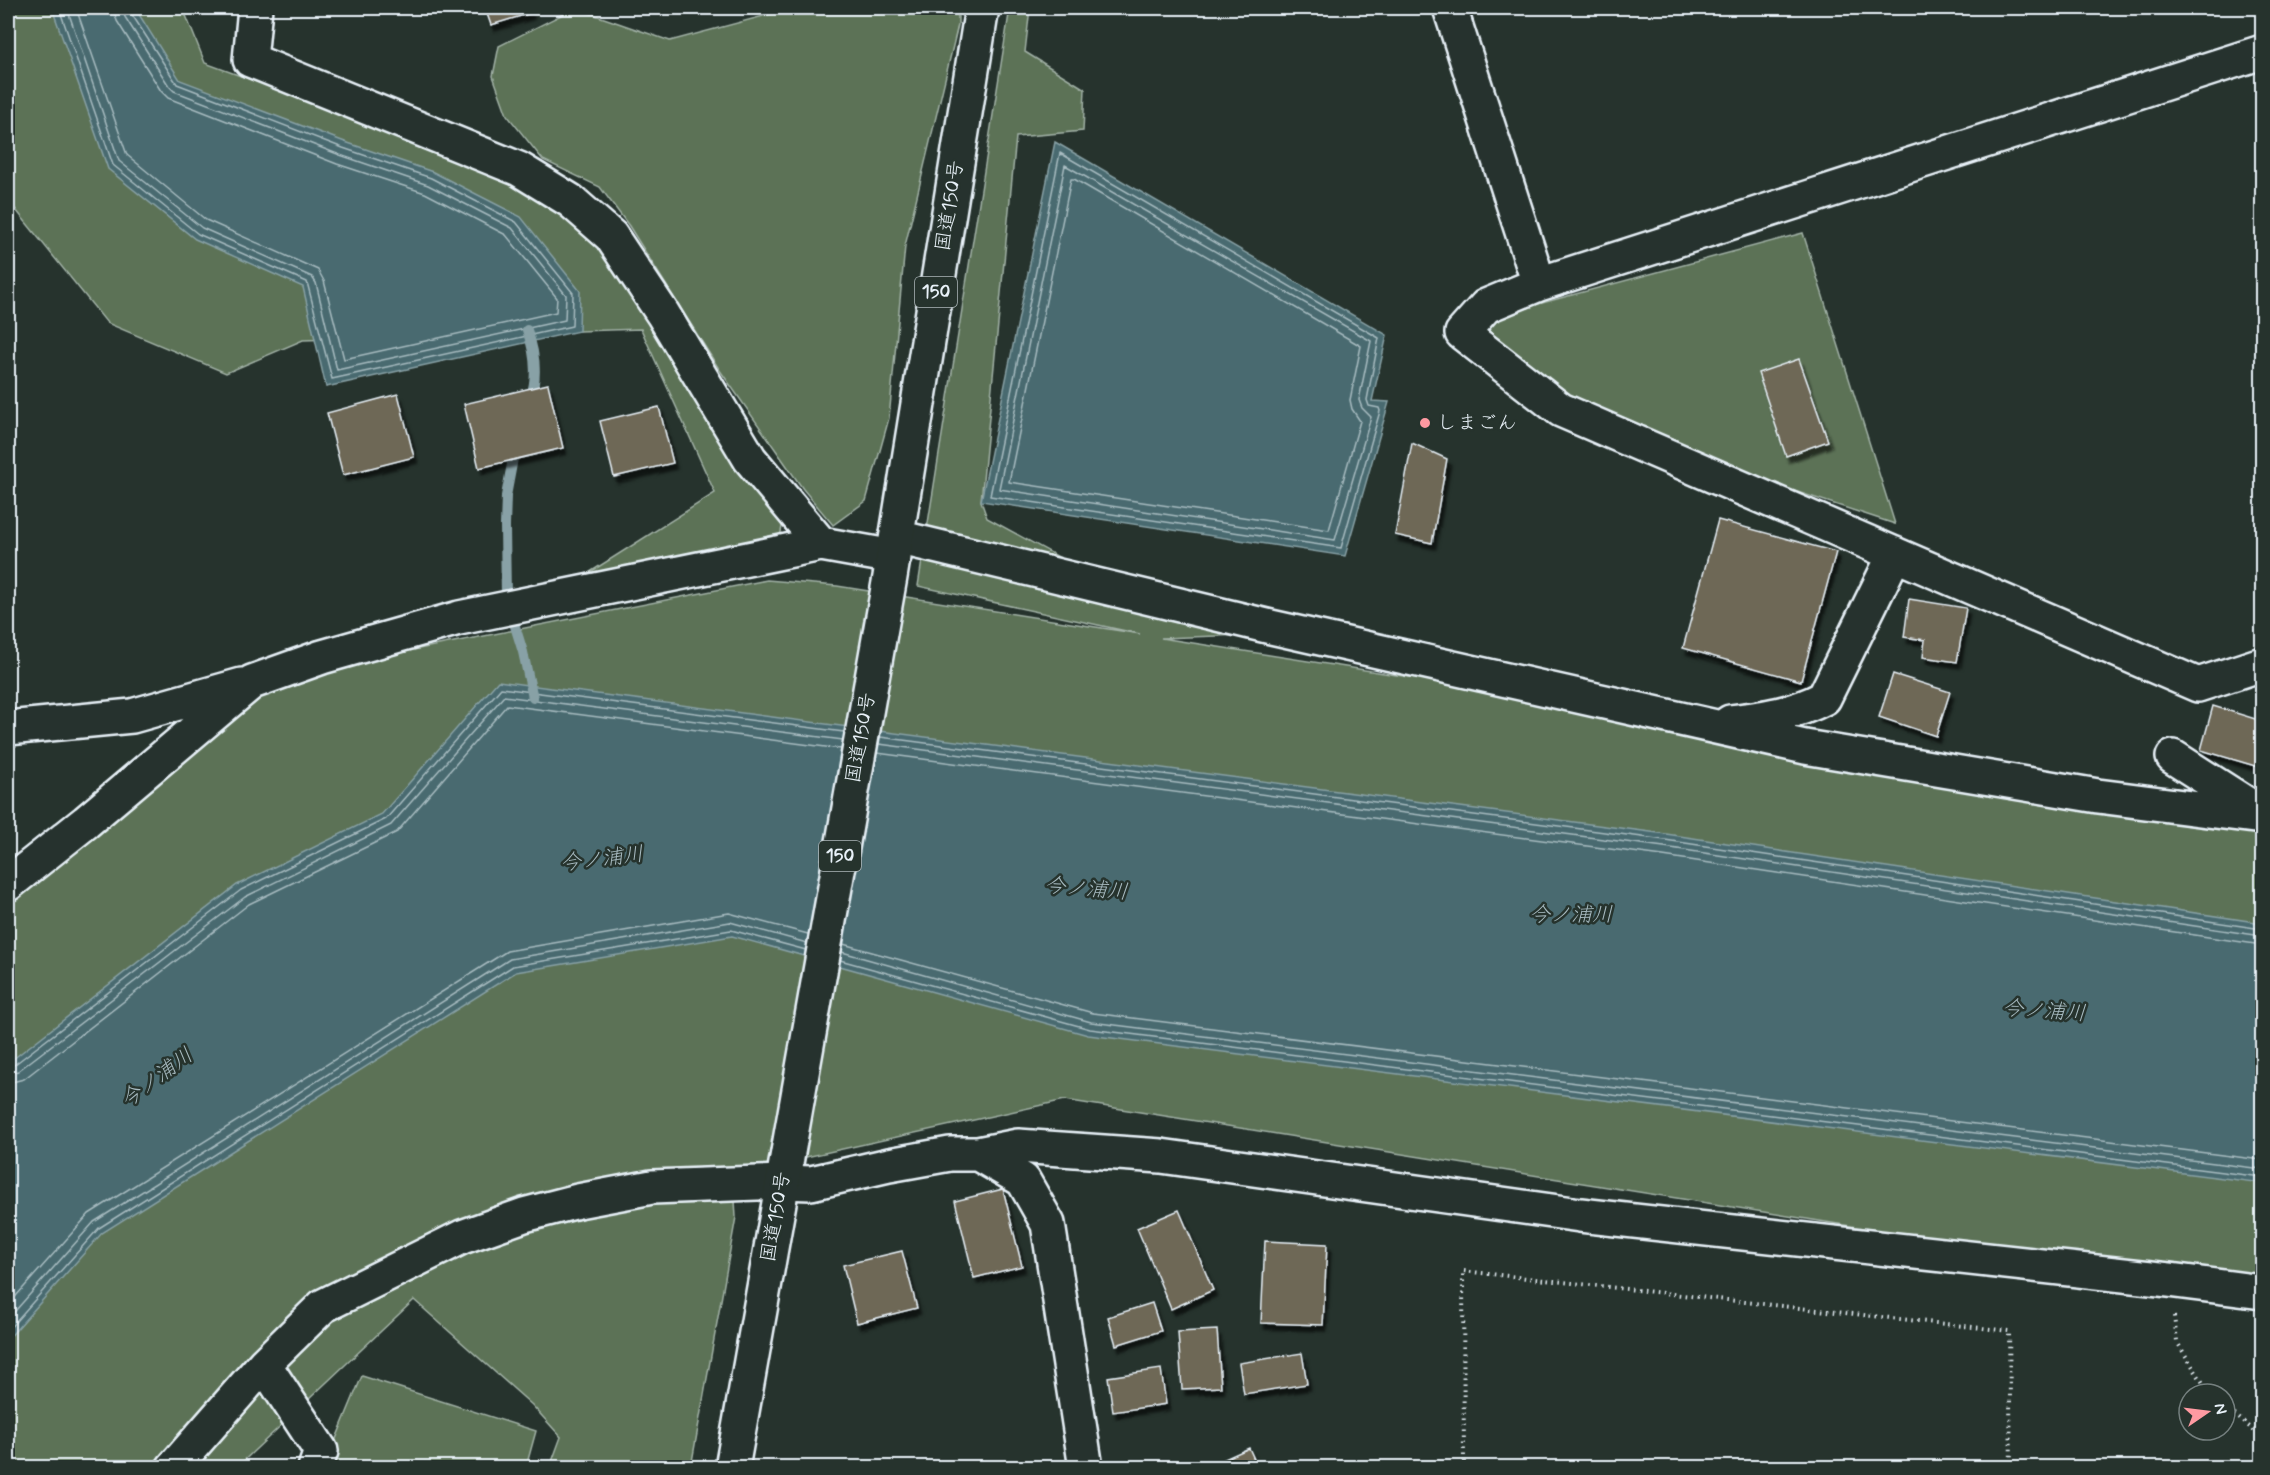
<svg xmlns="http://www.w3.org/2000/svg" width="2270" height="1475" viewBox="0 0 2270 1475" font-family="Mynerve,'Klee One',sans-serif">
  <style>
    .green { fill: #5c7256; stroke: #a2b2a7; stroke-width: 1.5 }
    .water { fill: #486b6f; stroke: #88a1a6; stroke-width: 1.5 }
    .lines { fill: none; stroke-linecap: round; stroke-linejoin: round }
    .shore { stroke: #a8bbc1; stroke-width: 1.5 }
    .stream { stroke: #88a1a6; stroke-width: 10 }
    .building { fill: #6e6756; stroke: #e8f1f8; stroke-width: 1.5; filter: url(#shadow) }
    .minor-casing { stroke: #e8f1f8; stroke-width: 38 }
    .highway-casing { stroke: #e8f1f8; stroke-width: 38 }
    .path { stroke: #e8f1f8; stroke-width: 4; stroke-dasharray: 1.5 4.5; stroke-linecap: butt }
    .minor { stroke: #26332d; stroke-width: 33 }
    .highway { stroke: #26332d; stroke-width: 33 }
    .poi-dot { fill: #ff9aa2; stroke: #26332d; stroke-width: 2 }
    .labels { text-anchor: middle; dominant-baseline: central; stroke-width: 5; stroke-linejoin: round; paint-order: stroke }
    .shield { fill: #26332d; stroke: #aeb8bb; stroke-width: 1.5 }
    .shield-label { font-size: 18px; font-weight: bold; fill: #e8f1f8 }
    .street-label { font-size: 20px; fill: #e8f1f8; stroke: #26332d }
    .poi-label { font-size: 20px; fill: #e8f1f8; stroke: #26332d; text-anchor: start }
    .water-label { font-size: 21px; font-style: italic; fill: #a8bbc1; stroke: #26332d }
  </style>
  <defs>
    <filter id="shadow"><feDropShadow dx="3.5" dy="6" stdDeviation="1.5" flood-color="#0009"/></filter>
  </defs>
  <rect width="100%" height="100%" fill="#26332d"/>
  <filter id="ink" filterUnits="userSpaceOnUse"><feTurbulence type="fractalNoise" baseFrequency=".0167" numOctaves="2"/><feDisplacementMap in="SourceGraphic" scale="12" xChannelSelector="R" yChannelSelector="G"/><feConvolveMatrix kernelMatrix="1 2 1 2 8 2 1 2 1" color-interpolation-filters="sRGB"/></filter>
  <g filter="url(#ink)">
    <path class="green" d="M 8,8 L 183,8 L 205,63 L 436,147 L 520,184 L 610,253 L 783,521 L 779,543 L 546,600 L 715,493 L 641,329 L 303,340 L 226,373 L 107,323 L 8,200 L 8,102 L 11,73 L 8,73 Z
      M 575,8 L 670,41 L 793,8 L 958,8 L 958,25 L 905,246 L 889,418 L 866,501 L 833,525 L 803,489 L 719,369 L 629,226 L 600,187 L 543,160 L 507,115 L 493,76 L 499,46 Z
      M 1010,8 L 1030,8 L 1025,52 L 1085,89 L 1083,131 L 1016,137 L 981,501 L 987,518 L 1121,591 L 1298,633 L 1161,638 L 2262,811 L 2262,1292 L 1065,1100 L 706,1179 L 734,1184 L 736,1217 L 691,1467 L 550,1467 L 561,1437 L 532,1405 L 414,1300 L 237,1467 L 8,1467 L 8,904 L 252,682 L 767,580 L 837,586 L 1140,634 L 918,586 Z
      M 1803,233 L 1895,524 L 1612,431 L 1471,322 Z
      M 362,1376 L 536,1431 L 526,1467 L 324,1468 Z"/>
    <path class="water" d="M 52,8 L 135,8 L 180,80 L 345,142 L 433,172 L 521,217 L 580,291 L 579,331 L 326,387 L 303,287 L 195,239 L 108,169 Z
      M 1055,142 L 1387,335 L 1372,401 L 1389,402 L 1345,556 L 981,501 Z
      M 498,681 L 1666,834 L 2262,923 L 2262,1183 L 1088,1035 L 732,936 L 516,972 L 102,1233 L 8,1339 L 8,1063 L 237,885 L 382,814 Z"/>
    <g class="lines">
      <path class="shore" d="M 59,8 L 113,165 L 198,234 L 307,282 L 332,379 L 572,326 L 573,293 L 516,222 L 431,178 L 343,148 L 177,84 L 131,13 L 130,8
        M 67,8 L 119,161 L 202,228 L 312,277 L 316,283 L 337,370 L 565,320 L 566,295 L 512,228 L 428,185 L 340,155 L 174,91 L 169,86 L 125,17 L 122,8
        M 76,8 L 127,155 L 206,220 L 318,270 L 324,281 L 344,359 L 556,312 L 557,298 L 506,235 L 425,193 L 337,164 L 168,98 L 161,91 L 117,21 L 113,8
        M 1060,153 L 1379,338 L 1367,400 L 1369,406 L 1379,408 L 1380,411 L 1341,548 L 990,496 Z
        M 1065,165 L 1371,341 L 1359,400 L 1362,408 L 1371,417 L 1335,540 L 999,489 Z
        M 1071,179 L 1074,179 L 1361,346 L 1350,400 L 1352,409 L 1360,421 L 1329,530 L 1009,482 Z
        M 880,737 L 1665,840 L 2262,929
        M 879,744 L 1664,847 L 2262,936
        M 877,753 L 1663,856 L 2262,945
        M 843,944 L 1093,1013 L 2262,1160
        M 842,952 L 1091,1022 L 2262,1169
        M 840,960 L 1090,1029 L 2262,1177
        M 8,1067 L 14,1065 L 241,890 L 386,819 L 501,688 L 844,732
        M 8,1074 L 18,1071 L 245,897 L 391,825 L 504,696 L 843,740
        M 8,1083 L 24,1079 L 249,904 L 397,832 L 507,705 L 841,749
        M 8,1305 L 89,1214 L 507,951 L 729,913 L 808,934
        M 8,1319 L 94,1222 L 510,959 L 730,922 L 807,943
        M 8,1330 L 99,1228 L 513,966 L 731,930 L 806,950"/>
      <path class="stream" d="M 527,330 C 535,352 538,377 530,399
        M 515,448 L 506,496 L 505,526 L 506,597 L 523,652 L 533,698"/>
    </g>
    <path class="building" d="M 485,8 L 530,8 L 531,13 L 491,25 Z
      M 1799,359 L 1828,441 L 1786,456 L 1758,373 Z
      M 548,384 L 563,448 L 479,468 L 464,404 Z
      M 398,394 L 414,457 L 343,475 L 327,413 Z
      M 659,407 L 673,463 L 614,477 L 600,421 Z
      M 1412,443 L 1447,459 L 1432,543 L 1395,535 Z
      M 1718,520 L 1836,552 L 1801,681 L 1683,648 Z
      M 1909,599 L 1966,608 L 1957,662 L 1923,657 L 1925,640 L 1904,637 Z
      M 1893,674 L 1950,692 L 1936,736 L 1879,717 Z
      M 2213,706 L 2262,721 L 2262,768 L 2201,750 Z
      M 1003,1189 L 1022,1266 L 974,1278 L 955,1201 Z
      M 1179,1210 L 1213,1290 L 1171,1309 L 1137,1228 Z
      M 1265,1241 L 1327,1244 L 1323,1325 L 1261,1323 Z
      M 902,1251 L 917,1308 L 857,1323 L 843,1265 Z
      M 1152,1303 L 1161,1331 L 1116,1345 L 1108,1317 Z
      M 1217,1330 L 1221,1387 L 1182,1389 L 1178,1332 Z
      M 1302,1353 L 1307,1384 L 1244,1394 L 1239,1363 Z
      M 1161,1369 L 1166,1404 L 1113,1412 L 1108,1377 Z
      M 1249,1448 L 1258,1468 L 1208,1468 L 1207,1467 Z"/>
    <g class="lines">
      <g class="minor-casing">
        <path id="minor" d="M 255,8 L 250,60 L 519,169 L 571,201 L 611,236 L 663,314 L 750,459 L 821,544
          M 1450,8 L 1539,284
          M 2262,52 L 1539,284 L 1486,306 L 1462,333 L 1561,410 L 2198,685 L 2262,664
          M 897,537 L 1271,627 L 1805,747 L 2098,796 L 2262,817
          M 1730,722 C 1763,718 1794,714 1824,698 L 1895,554
          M 8,728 L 132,716 L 242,685
          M 2173,757 L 2262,814
          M 8,884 L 86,822 L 252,682 L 322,657 L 459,618 L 821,544 L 894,557
          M 978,1154 L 1018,1146 L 1161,1156 L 1580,1215 L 2169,1280 L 2262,1292
          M 264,1364 L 321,1451 L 315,1468
          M 173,1468 L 264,1364 L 323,1306 L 462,1237 L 524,1215 L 578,1201 L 652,1187 L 782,1182 L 811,1183 L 889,1165 L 950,1154 L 978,1154 L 1023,1180 L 1048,1224 L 1086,1468"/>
      </g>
      <g class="highway-casing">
        <path id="highway" d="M 732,1468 L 890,577 L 982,8"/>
      </g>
      <path class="path" d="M 2174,1316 L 2177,1342 L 2210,1394
        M 2225,1407 L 2262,1437
        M 1464,1468 L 1463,1271 L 2009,1331 L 2011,1468"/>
      <use href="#minor" class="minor"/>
      <use href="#highway" class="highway"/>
    </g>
  </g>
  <circle class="poi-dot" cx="1425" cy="423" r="6"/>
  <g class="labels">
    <g class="shield">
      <rect x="915" y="277" width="42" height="30" rx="4.5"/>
      <rect x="819" y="841" width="42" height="30" rx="4.5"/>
    </g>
    <g class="shield-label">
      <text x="936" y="292">150</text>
      <text x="840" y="856">150</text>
    </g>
    <g class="street-label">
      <text transform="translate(950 206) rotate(-81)">国道150号</text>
      <text transform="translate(861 738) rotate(-80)">国道150号</text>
      <text transform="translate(776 1217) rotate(-80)">国道150号</text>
    </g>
    <g class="poi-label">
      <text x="1437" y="423">しまごん</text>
    </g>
    <g class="water-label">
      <text transform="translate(602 859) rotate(-7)">今ノ浦川</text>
      <text transform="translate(1086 889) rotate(5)">今ノ浦川</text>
      <text x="1571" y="915">今ノ浦川</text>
      <text transform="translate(2044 1011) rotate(4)">今ノ浦川</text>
      <text transform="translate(157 1078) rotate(-37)">今ノ浦川</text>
    </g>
  </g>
  <rect width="2270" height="1475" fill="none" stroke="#26332d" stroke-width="30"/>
  <rect x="15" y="15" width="2240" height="1445" fill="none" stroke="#e8f1f8" stroke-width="2" filter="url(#ink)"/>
  <g transform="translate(2207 1412) rotate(76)"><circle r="28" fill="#26332d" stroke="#747f7e" stroke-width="1.5"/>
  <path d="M0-4.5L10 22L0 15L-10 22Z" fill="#ff9aa2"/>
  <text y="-9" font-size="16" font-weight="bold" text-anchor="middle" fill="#e8f1f8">N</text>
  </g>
</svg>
